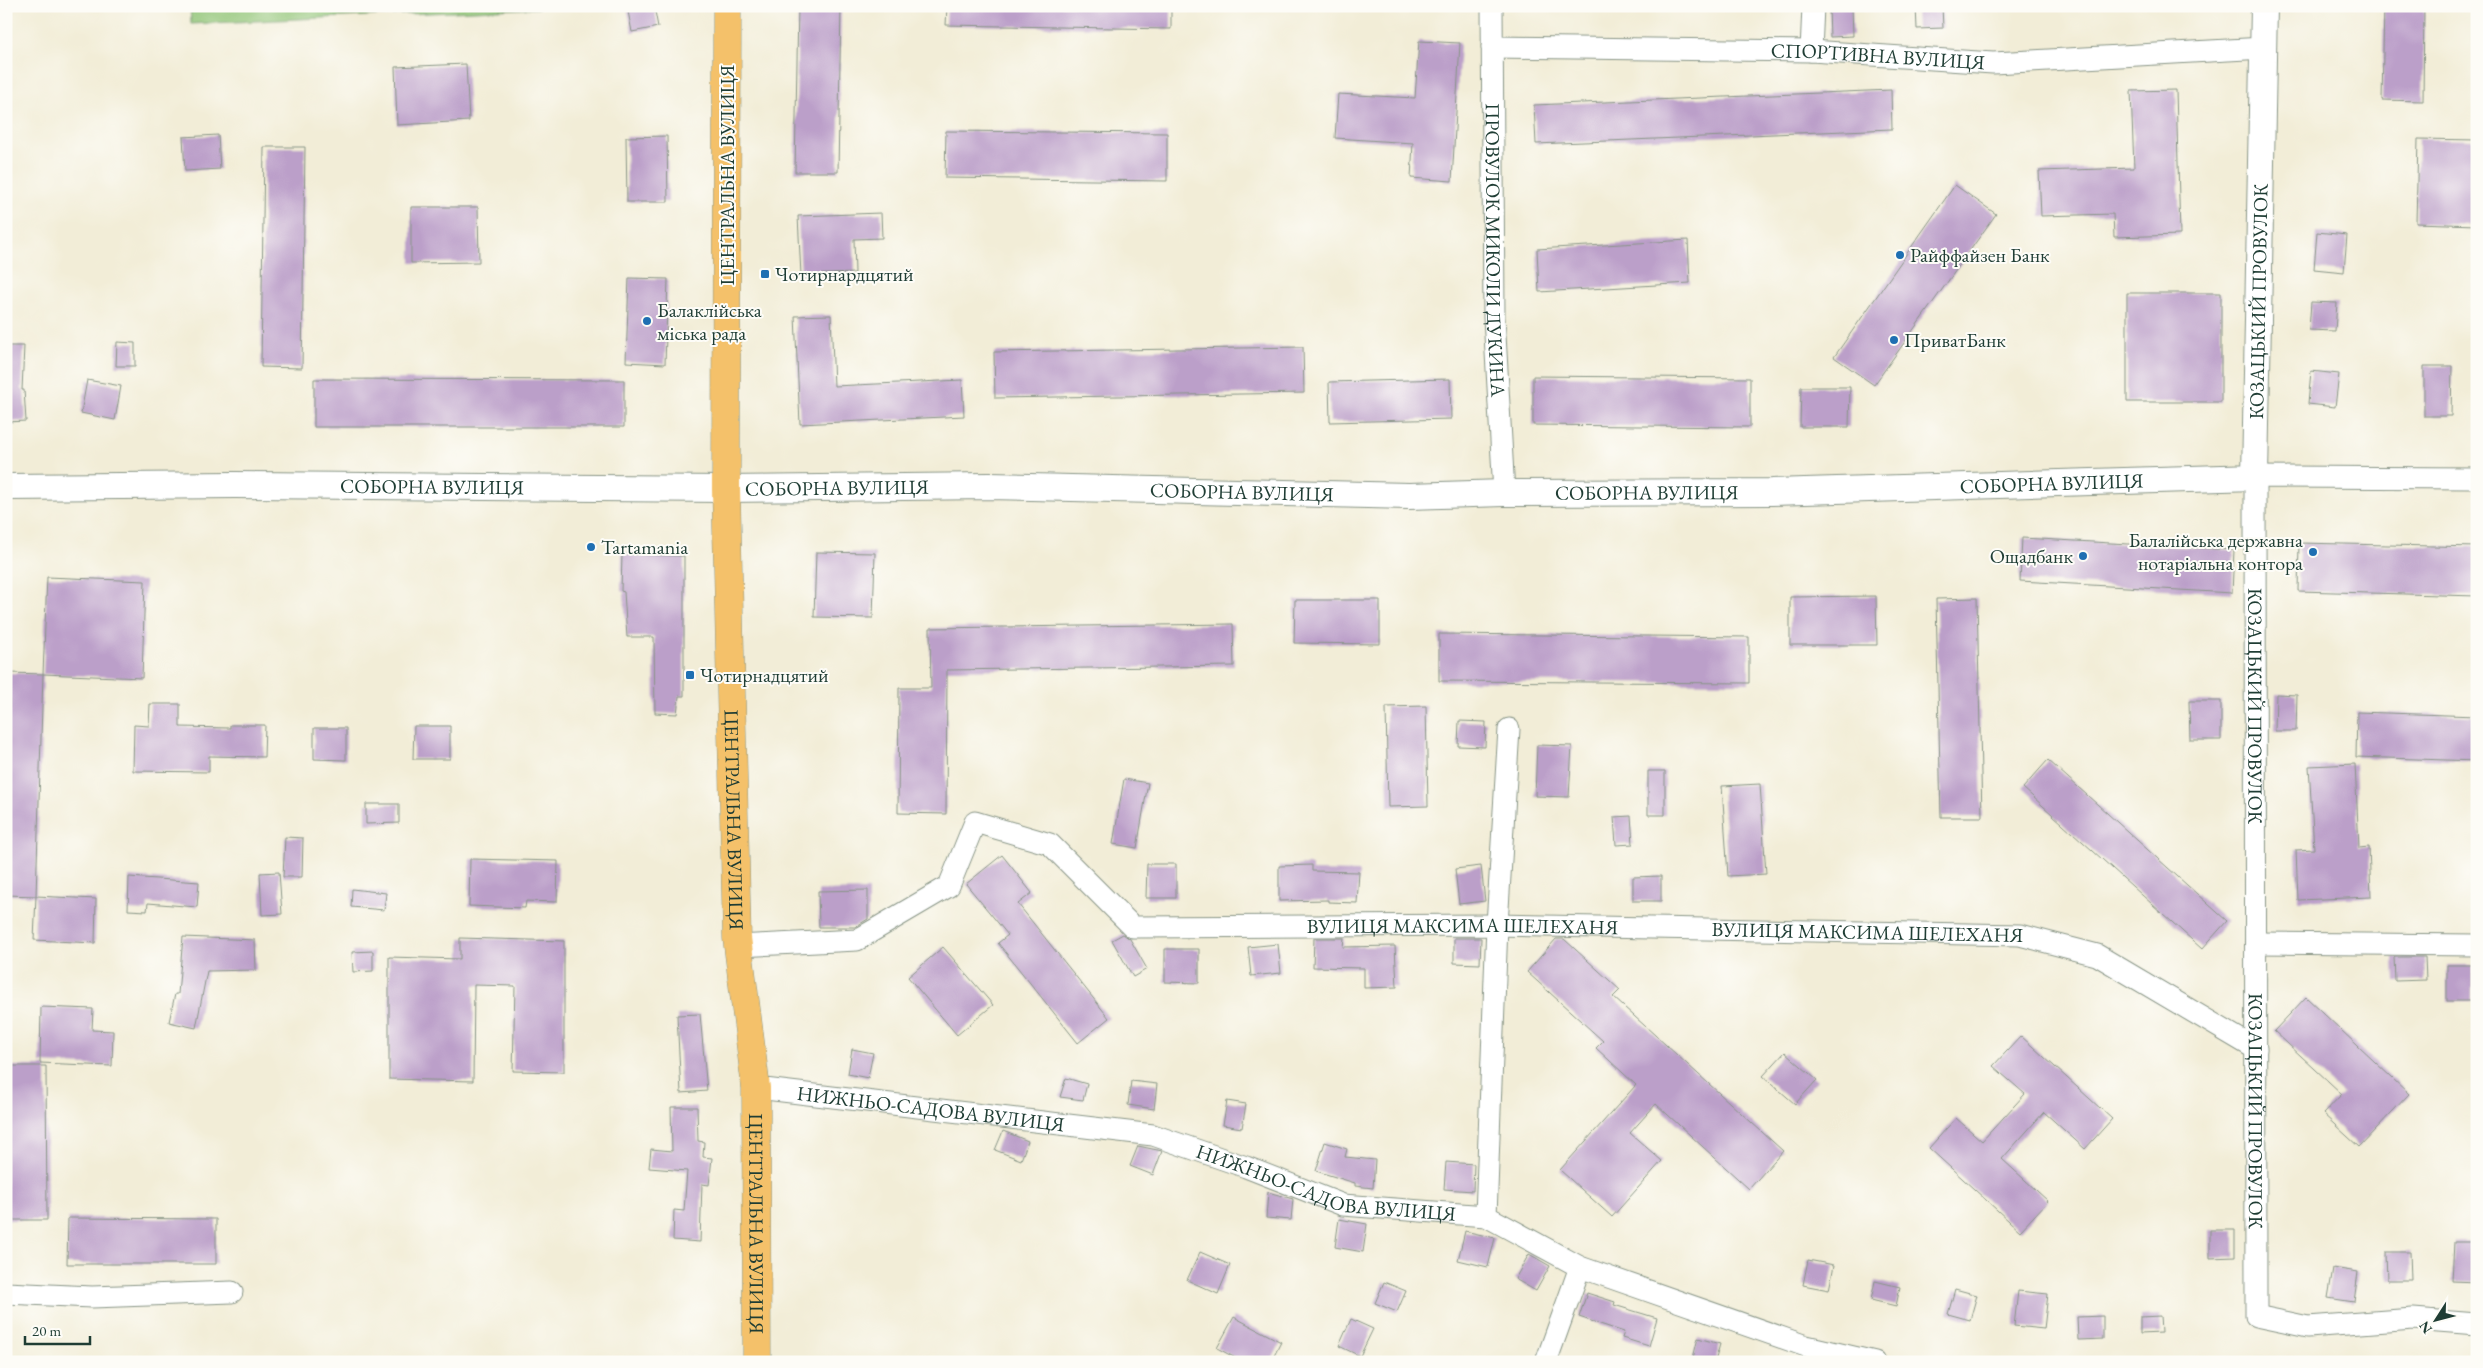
<svg xmlns="http://www.w3.org/2000/svg" width="2483" height="1368" viewBox="0 0 2483 1368" font-family="'EB Garamond',serif">
  <style>
    .green { fill: #90c476; stroke: #588055 }
    .building { fill: #bb9fc9 }
    .lines { fill: none; stroke-linecap: round; stroke-linejoin: round }
    .minor-casing { stroke: #889586; stroke-width: 23 }
    .tertiary-casing { stroke: #889586; stroke-width: 28 }
    .primary-casing { stroke: #889586; stroke-width: 29 }
    .minor { stroke: #fff; stroke-width: 21 }
    .tertiary { stroke: #fff; stroke-width: 26 }
    .primary { stroke: #f4c16a; stroke-width: 28 }
    .poi-dot { fill: #1f6fb2; stroke: #fdfcf7; stroke-width: 2 }
    .labels { text-anchor: middle; dominant-baseline: central; stroke-width: 4; stroke-linejoin: round; paint-order: stroke }
    .street-label { font-size: 20px; fill: #1f3d34; stroke: #fdfcf7 }
    .poi-label { font-size: 20px; fill: #1f3d34; stroke: #fdfcf7; text-anchor: start }
  </style>
  <rect width="100%" height="100%" fill="#fdfcf7"/>
  <filter id="ink" filterUnits="userSpaceOnUse"><feTurbulence type="fractalNoise" baseFrequency=".02" numOctaves="2"/><feDisplacementMap in="SourceGraphic" scale="10" xChannelSelector="R" yChannelSelector="G"/><feConvolveMatrix kernelMatrix="1 2 1 2 8 2 1 2 1" color-interpolation-filters="sRGB"/></filter>
  <filter id="wash" filterUnits="userSpaceOnUse"><feTurbulence type="fractalNoise" baseFrequency=".0096" numOctaves="4" result="noise"/><feDisplacementMap in="SourceGraphic" scale="20" xChannelSelector="R" yChannelSelector="G"/><feGaussianBlur stdDeviation="1.12" result="paint"/><feColorMatrix in="noise" values="0 0 0 0 0 0 0 0 0 0 0 0 0 0 0 0 0 1.4 0 .05"/><feComposite in="paint" operator="in"/></filter>
  <g filter="url(#wash)">
    <rect width="100%" height="100%" fill="#f2edd7"/>
    <path class="green" d="M 190,6 L 539,6 L 539,8 L 191,24 Z"/>
    <g id="blocks">
      <path class="building" d="M 627,6 L 654,6 L 658,27 L 632,32 Z
        M 798,6 L 841,6 L 838,172 L 795,172 Z
        M 947,6 L 1171,6 L 1171,29 L 946,25 Z
        M 1916,6 L 1942,6 L 1943,28 L 1917,29 Z
        M 2384,6 L 2424,6 L 2423,101 L 2382,100 Z
        M 1852,7 L 1853,36 L 1830,37 L 1829,8 Z
        M 1419,41 L 1460,43 L 1452,181 L 1411,178 L 1413,143 L 1335,138 L 1338,94 L 1415,98 Z
        M 466,64 L 469,121 L 397,125 L 395,67 Z
        M 1891,90 L 1892,129 L 1536,144 L 1534,105 Z
        M 2176,90 L 2180,235 L 2114,237 L 2113,214 L 2041,216 L 2039,171 L 2134,168 L 2131,91 Z
        M 946,131 L 1167,133 L 1167,181 L 945,178 Z
        M 218,135 L 220,169 L 185,171 L 183,137 Z
        M 667,136 L 668,202 L 627,202 L 626,137 Z
        M 2418,139 L 2477,140 L 2477,225 L 2416,223 Z
        M 264,147 L 305,147 L 302,368 L 261,367 Z
        M 1955,185 L 1996,214 L 1874,385 L 1834,357 Z
        M 411,207 L 478,207 L 479,262 L 411,263 Z
        M 881,213 L 882,238 L 854,239 L 855,273 L 801,275 L 798,216 Z
        M 2317,232 L 2347,235 L 2344,272 L 2314,269 Z
        M 1688,240 L 1690,283 L 1539,292 L 1537,249 Z
        M 629,278 L 668,279 L 665,364 L 626,362 Z
        M 2127,293 L 2221,293 L 2221,402 L 2127,402 Z
        M 2311,302 L 2337,303 L 2335,331 L 2309,330 Z
        M 831,315 L 834,386 L 962,380 L 964,416 L 800,424 L 795,316 Z
        M 117,342 L 135,343 L 135,366 L 116,366 Z
        M 6,346 L 24,346 L 22,390 L 24,390 L 26,421 L 6,422 Z
        M 1303,347 L 1304,393 L 995,398 L 994,352 Z
        M 2424,366 L 2452,366 L 2451,416 L 2424,416 Z
        M 2311,371 L 2339,374 L 2335,407 L 2308,404 Z
        M 1533,376 L 1750,378 L 1750,427 L 1533,425 Z
        M 314,379 L 624,380 L 624,427 L 314,427 Z
        M 1450,379 L 1451,419 L 1330,422 L 1329,382 Z
        M 87,380 L 121,386 L 115,420 L 81,413 Z
        M 1801,387 L 1850,387 L 1849,427 L 1800,427 Z
        M 2022,538 L 2234,550 L 2232,593 L 2020,581 Z
        M 2299,543 L 2477,547 L 2477,596 L 2298,591 Z
        M 816,552 L 875,553 L 873,618 L 814,617 Z
        M 622,554 L 684,556 L 684,696 L 679,696 L 677,714 L 655,713 L 654,637 L 627,637 L 624,592 L 621,591 Z
        M 47,577 L 145,581 L 142,678 L 43,674 Z
        M 1876,596 L 1877,645 L 1790,645 L 1790,597 Z
        M 1977,598 L 1982,817 L 1941,817 L 1936,599 Z
        M 1295,600 L 1380,600 L 1380,644 L 1294,643 Z
        M 1233,624 L 1234,666 L 947,670 L 946,814 L 898,813 L 899,688 L 931,688 L 930,628 Z
        M 1439,634 L 1749,637 L 1749,683 L 1439,681 Z
        M 10,673 L 43,674 L 36,896 L 6,895 L 6,783 Z
        M 2276,694 L 2297,695 L 2296,731 L 2275,731 Z
        M 2189,701 L 2221,701 L 2221,740 L 2190,740 Z
        M 150,704 L 180,704 L 180,727 L 230,728 L 230,725 L 265,725 L 264,757 L 209,756 L 209,772 L 133,771 L 134,725 L 149,726 Z
        M 1426,706 L 1428,806 L 1388,807 L 1386,707 Z
        M 2357,712 L 2477,716 L 2477,761 L 2356,757 Z
        M 1459,721 L 1486,722 L 1485,747 L 1458,746 Z
        M 414,726 L 450,726 L 450,759 L 413,759 Z
        M 314,728 L 346,728 L 346,760 L 314,759 Z
        M 1537,745 L 1572,746 L 1569,797 L 1535,796 Z
        M 2048,760 L 2227,921 L 2202,949 L 2023,788 Z
        M 2355,764 L 2359,848 L 2369,847 L 2371,897 L 2298,900 L 2296,850 L 2314,849 L 2309,766 Z
        M 1648,771 L 1665,771 L 1665,815 L 1648,815 Z
        M 1124,779 L 1148,783 L 1137,848 L 1113,844 Z
        M 1760,784 L 1766,874 L 1728,876 L 1722,786 Z
        M 366,804 L 399,804 L 399,823 L 366,824 Z
        M 1631,816 L 1633,844 L 1616,845 L 1614,817 Z
        M 285,837 L 303,838 L 302,877 L 283,877 Z
        M 1002,855 L 1032,893 L 1018,904 L 1109,1018 L 1078,1043 L 998,943 L 1008,935 L 966,884 Z
        M 470,859 L 558,861 L 557,902 L 526,901 L 525,908 L 469,906 Z
        M 1147,864 L 1176,864 L 1176,898 L 1146,898 Z
        M 1312,865 L 1312,871 L 1359,872 L 1357,903 L 1328,902 L 1328,900 L 1279,901 L 1279,866 Z
        M 1481,866 L 1485,901 L 1459,904 L 1455,869 Z
        M 279,872 L 282,914 L 262,915 L 260,873 Z
        M 1661,876 L 1661,901 L 1633,901 L 1633,877 Z
        M 129,877 L 199,882 L 197,907 L 148,903 L 147,911 L 128,910 Z
        M 352,889 L 386,893 L 384,910 L 351,907 Z
        M 868,890 L 868,919 L 855,927 L 819,927 L 818,891 Z
        M 36,896 L 96,899 L 95,943 L 34,940 Z
        M 1123,934 L 1130,939 L 1147,969 L 1133,977 L 1112,940 Z
        M 183,937 L 255,940 L 256,970 L 207,971 L 196,1028 L 169,1022 L 175,994 L 178,994 Z
        M 460,938 L 564,941 L 564,1072 L 513,1071 L 515,986 L 474,985 L 473,1081 L 389,1079 L 389,957 L 460,959 Z
        M 1314,938 L 1344,938 L 1343,947 L 1395,946 L 1397,987 L 1364,988 L 1364,968 L 1313,967 Z
        M 1454,938 L 1481,938 L 1480,964 L 1454,963 Z
        M 1556,939 L 1564,939 L 1620,990 L 1613,997 L 1783,1151 L 1749,1189 L 1656,1104 L 1630,1133 L 1662,1161 L 1612,1217 L 1560,1170 L 1636,1085 L 1596,1048 L 1603,1041 L 1527,972 Z
        M 1278,944 L 1281,973 L 1251,976 L 1248,947 Z
        M 943,947 L 993,1005 L 957,1035 L 908,977 Z
        M 1165,949 L 1199,949 L 1199,983 L 1165,982 Z
        M 373,951 L 373,971 L 353,972 L 352,952 Z
        M 2394,957 L 2425,957 L 2426,980 L 2395,981 Z
        M 2447,965 L 2472,965 L 2472,1001 L 2447,1001 Z
        M 2306,997 L 2409,1094 L 2359,1147 L 2323,1114 L 2342,1094 L 2274,1031 Z
        M 41,1007 L 93,1009 L 92,1030 L 113,1031 L 112,1066 L 40,1063 Z
        M 700,1014 L 707,1091 L 681,1093 L 677,1015 Z
        M 2021,1036 L 2112,1119 L 2085,1149 L 2044,1112 L 2002,1159 L 2048,1201 L 2020,1231 L 1929,1148 L 1956,1118 L 1982,1141 L 2025,1094 L 1993,1066 Z
        M 852,1049 L 873,1053 L 868,1078 L 848,1074 Z
        M 1785,1052 L 1817,1080 L 1795,1104 L 1763,1076 Z
        M 6,1066 L 46,1066 L 47,1220 L 6,1220 Z
        M 1066,1078 L 1087,1084 L 1083,1100 L 1060,1097 Z
        M 1131,1081 L 1157,1084 L 1154,1109 L 1128,1105 Z
        M 1227,1101 L 1246,1104 L 1242,1128 L 1223,1125 Z
        M 671,1107 L 697,1107 L 698,1141 L 704,1142 L 703,1157 L 712,1158 L 709,1185 L 702,1184 L 700,1242 L 673,1240 L 674,1210 L 684,1211 L 687,1171 L 649,1168 L 651,1149 L 672,1151 Z
        M 1003,1131 L 1028,1141 L 1021,1160 L 995,1150 Z
        M 1325,1142 L 1347,1149 L 1345,1157 L 1375,1160 L 1373,1188 L 1355,1186 L 1355,1183 L 1316,1171 Z
        M 1138,1146 L 1162,1151 L 1153,1175 L 1130,1166 Z
        M 1446,1162 L 1474,1164 L 1473,1191 L 1444,1189 Z
        M 1268,1192 L 1293,1199 L 1291,1220 L 1266,1218 Z
        M 68,1218 L 216,1219 L 216,1264 L 67,1264 Z
        M 1339,1219 L 1367,1224 L 1363,1252 L 1335,1247 Z
        M 2210,1230 L 2235,1230 L 2235,1257 L 2210,1258 Z
        M 1465,1231 L 1495,1238 L 1488,1267 L 1458,1260 Z
        M 2454,1242 L 2477,1242 L 2476,1282 L 2452,1281 Z
        M 1200,1252 L 1230,1265 L 1218,1294 L 1187,1280 Z
        M 2386,1252 L 2410,1252 L 2411,1280 L 2387,1280 Z
        M 1529,1254 L 1550,1266 L 1536,1291 L 1515,1279 Z
        M 1808,1260 L 1834,1265 L 1829,1290 L 1803,1285 Z
        M 2333,1268 L 2358,1272 L 2354,1302 L 2328,1298 Z
        M 1875,1281 L 1900,1287 L 1896,1306 L 1871,1300 Z
        M 1384,1282 L 1406,1291 L 1397,1312 L 1375,1303 Z
        M 1955,1289 L 1977,1295 L 1970,1320 L 1948,1314 Z
        M 2018,1291 L 2048,1294 L 2044,1329 L 2014,1326 Z
        M 1587,1293 L 1615,1302 L 1614,1305 L 1657,1318 L 1649,1346 L 1622,1338 L 1624,1332 L 1579,1317 Z
        M 2103,1316 L 2103,1339 L 2078,1340 L 2077,1317 Z
        M 2160,1316 L 2161,1333 L 2140,1334 L 2140,1317 Z
        M 1234,1317 L 1281,1342 L 1271,1362 L 1243,1362 L 1217,1348 Z
        M 1351,1319 L 1373,1329 L 1360,1356 L 1339,1346 Z
        M 1698,1338 L 1720,1344 L 1715,1362 L 1692,1362 Z"/>
    </g>
  </g>
  <g filter="url(#ink)">
    <use href="#blocks" fill-opacity="0" stroke="#889586" stroke-width="1"/>
    <g class="lines">
      <g class="minor-casing">
        <g id="minor">
          <path id="s1" d="M 1492,6 L 1494,317 L 1504,493"/>
          <path id="s2" d="M 1492,47 L 1811,51 L 1993,63 L 2264,48"/>
          <path d="M 1811,51 L 1813,6"/>
          <path id="s3" d="M 2477,478 L 2255,477 L 2256,1316 L 2308,1327 L 2413,1319 L 2477,1324"/>
          <path d="M 2256,943 L 2477,945"/>
          <path id="s4" d="M 738,946 L 857,940 L 949,886 L 975,822 L 1050,844 L 1133,927 L 1497,925 L 2020,935 L 2097,955 L 2256,1049"/>
          <path id="s5" d="M 756,1088 L 1153,1135 L 1246,1167 L 1343,1205 L 1486,1216 L 1580,1267 L 1806,1346 L 1875,1362"/>
          <path d="M 1486,1216 L 1497,925 L 1509,729"/>
          <path d="M 6,1293 L 92,1297 L 232,1292"/>
          <path d="M 1546,1362 L 1580,1267"/>
        </g>
      </g>
      <g class="tertiary-casing">
        <g id="tertiary">
          <path id="s6" d="M 6,487 L 235,485 L 726,489 L 989,486 L 1409,496 L 1504,493 L 1772,492 L 2255,477 L 2264,6"/>
        </g>
      </g>
      <g class="primary-casing">
        <g id="primary">
          <path id="s7" d="M 727,6 L 726,489 L 737,938 L 756,1088 L 757,1362"/>
        </g>
      </g>
      <use href="#minor" class="minor"/>
      <use href="#tertiary" class="tertiary"/>
      <use href="#primary" class="primary"/>
    </g>
  </g>
  <g class="poi-dot">
    <circle cx="1900" cy="255" r="5"/>
    <rect x="760" y="269" width="10" height="10" rx="2.5"/>
    <circle cx="647" cy="321" r="5"/>
    <circle cx="1894" cy="340" r="5"/>
    <circle cx="591" cy="547" r="5"/>
    <circle cx="2313" cy="552" r="5"/>
    <circle cx="2083" cy="556" r="5"/>
    <rect x="685" y="670" width="10" height="10" rx="2.5"/>
  </g>
  <g class="labels">
    <g class="street-label">
      <text stroke="none"><textPath href="#s2" startOffset="386">СПОРТИВНА ВУЛИЦЯ</textPath></text>
      <text transform="translate(727 175) rotate(-90)">ЦЕНТРАЛЬНА ВУЛИЦЯ</text>
      <text stroke="none"><textPath href="#s1" startOffset="244">ПРОВУЛОК МИКОЛИ ДУКИНА</textPath></text>
      <text stroke="none"><textPath href="#s6" startOffset="2425">КОЗАЦЬКИЙ ПРОВУЛОК</textPath></text>
      <text stroke="none"><textPath href="#s6" startOffset="2046">СОБОРНА ВУЛИЦЯ</textPath></text>
      <text stroke="none"><textPath href="#s6" startOffset="426">СОБОРНА ВУЛИЦЯ</textPath></text>
      <text stroke="none"><textPath href="#s6" startOffset="831">СОБОРНА ВУЛИЦЯ</textPath></text>
      <text stroke="none"><textPath href="#s6" startOffset="1236">СОБОРНА ВУЛИЦЯ</textPath></text>
      <text stroke="none"><textPath href="#s6" startOffset="1641">СОБОРНА ВУЛИЦЯ</textPath></text>
      <text stroke="none"><textPath href="#s3" startOffset="451">КОЗАЦЬКИЙ ПРОВУЛОК</textPath></text>
      <text stroke="none"><textPath href="#s7" startOffset="814">ЦЕНТРАЛЬНА ВУЛИЦЯ</textPath></text>
      <text stroke="none"><textPath href="#s4" startOffset="820">ВУЛИЦЯ МАКСИМА ШЕЛЕХАНЯ</textPath></text>
      <text stroke="none"><textPath href="#s4" startOffset="1225">ВУЛИЦЯ МАКСИМА ШЕЛЕХАНЯ</textPath></text>
      <text stroke="none"><textPath href="#s5" startOffset="176">НИЖНЬО-САДОВА ВУЛИЦЯ</textPath></text>
      <text stroke="none"><textPath href="#s3" startOffset="856">КОЗАЦЬКИЙ ПРОВУЛОК</textPath></text>
      <text stroke="none"><textPath href="#s5" startOffset="581">НИЖНЬО-САДОВА ВУЛИЦЯ</textPath></text>
      <text stroke="none"><textPath href="#s7" startOffset="1219">ЦЕНТРАЛЬНА ВУЛИЦЯ</textPath></text>
    </g>
    <g class="poi-label">
      <text x="1910" y="255">Райффайзен Банк</text>
      <text x="775" y="274">Чотирнардцятий</text>
      <text x="657" y="310">Балаклійська<tspan x="657" dy="23">міська рада</tspan></text>
      <text x="1904" y="340">ПриватБанк</text>
      <text x="2303" y="540" text-anchor="end">Балалійська державна<tspan x="2303" dy="23">нотаріальна контора</tspan></text>
      <text x="601" y="547">Tartamania</text>
      <text x="2073" y="556" text-anchor="end">Ощадбанк</text>
      <text x="700" y="675">Чотирнадцятий</text>
    </g>
  </g>
  <rect width="2483" height="1368" fill="none" stroke="#fdfcf7" stroke-width="25"/>
  <g transform="translate(2436 1320) rotate(234)" stroke="#fdfcf7" stroke-width="4" paint-order="stroke">
  <path d="M0-4L9 19L0 12L-9 19Z" fill="#1f3d34"/>
  <text y="-8" font-size="14" font-weight="bold" text-anchor="middle" fill="#1f3d34">N</text>
  </g>
  <path d="M25 1336v8h65v-8" fill="none" stroke="#1f3d34" stroke-width="2.5"/>
  <text x="32" y="1336" font-size="15" fill="#1f3d34" stroke="#fdfcf7" stroke-width="4" paint-order="stroke">20 m</text>
</svg>
